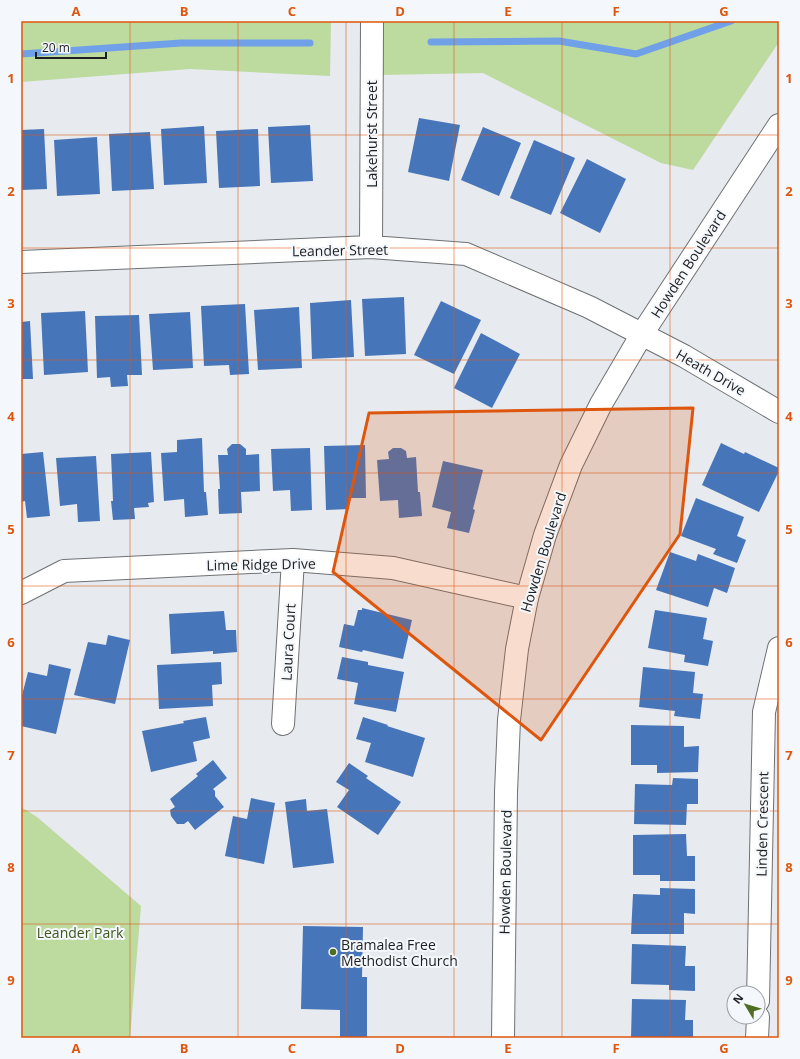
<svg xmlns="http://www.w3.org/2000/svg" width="800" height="1059" viewBox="0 0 800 1059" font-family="'Open Sans',sans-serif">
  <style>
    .green { fill: #bdda9f }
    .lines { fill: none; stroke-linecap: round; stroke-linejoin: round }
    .stream { stroke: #70a0e8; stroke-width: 7 }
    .building { fill: #4775b9 }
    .minor-casing { stroke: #6e7174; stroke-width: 24 }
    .tertiary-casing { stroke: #6e7174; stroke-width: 24 }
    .minor { stroke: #fff; stroke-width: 22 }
    .tertiary { stroke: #fff; stroke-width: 22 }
    .marked { fill: #de560d; fill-opacity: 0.2; stroke: #de560d; stroke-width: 3; stroke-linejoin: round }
    .grid { fill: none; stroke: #de560d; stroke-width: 1; stroke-opacity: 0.55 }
    .poi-dot { fill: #4f6e24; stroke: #f4f7fb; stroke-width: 1.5 }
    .labels { text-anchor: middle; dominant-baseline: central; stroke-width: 4; stroke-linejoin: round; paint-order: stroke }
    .street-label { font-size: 14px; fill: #1d1e1f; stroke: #f4f7fb }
    .park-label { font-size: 14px; fill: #3e561c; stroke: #f4f7fb }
    .poi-label { font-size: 14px; fill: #1d1e1f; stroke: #f4f7fb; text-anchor: start }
    .neatline { fill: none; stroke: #de560d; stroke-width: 1.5 }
    .grid-label { font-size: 13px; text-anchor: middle; font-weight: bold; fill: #de560d }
  </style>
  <rect width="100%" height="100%" fill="#e7eaee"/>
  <path class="green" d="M 21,21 L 331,21 L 330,76 L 190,69 L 21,82 Z
    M 380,21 L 779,21 L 779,42 L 693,170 L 661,163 L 483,73 L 381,75 Z
    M 21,807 L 37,817 L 141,906 L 130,1038 L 21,1038 Z"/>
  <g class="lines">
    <path class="stream" d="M 431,42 L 559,41 L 636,54 L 731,21
      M 21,54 L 181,43 L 310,43"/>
  </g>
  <path class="building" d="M 419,118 L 460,125 L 449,181 L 408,172 Z
    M 310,125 L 313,181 L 271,183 L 268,127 Z
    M 204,126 L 207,183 L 164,185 L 161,129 Z
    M 483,127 L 521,143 L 499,196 L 461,180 Z
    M 44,129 L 47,189 L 21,190 L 21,130 Z
    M 258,129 L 260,186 L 219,188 L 216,131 Z
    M 150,132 L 154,189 L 112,191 L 109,134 Z
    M 97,137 L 100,194 L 57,196 L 54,140 Z
    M 534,140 L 575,158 L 551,215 L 510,198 Z
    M 587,159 L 626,179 L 600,233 L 560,213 Z
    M 404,297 L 406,354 L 365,356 L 362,299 Z
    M 351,300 L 354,357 L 312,359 L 310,303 Z
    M 441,301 L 481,320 L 454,374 L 414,355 Z
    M 245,304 L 249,374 L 230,375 L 229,365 L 204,366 L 201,306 Z
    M 299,307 L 302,368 L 258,370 L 254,310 Z
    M 85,311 L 88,372 L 44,375 L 41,313 Z
    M 190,312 L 193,368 L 153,370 L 149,314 Z
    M 139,315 L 142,375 L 127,375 L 128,386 L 111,387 L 110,377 L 97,378 L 95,316 Z
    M 30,321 L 33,379 L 21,379 L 21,322 Z
    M 481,333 L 520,354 L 492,408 L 454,388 Z
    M 202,438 L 204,492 L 206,492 L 208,515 L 185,517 L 184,499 L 164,501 L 161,453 L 177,452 L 177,440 Z
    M 721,443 L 744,454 L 745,452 L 779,468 L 779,471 L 759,512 L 702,485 Z
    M 232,444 L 240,444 L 246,449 L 246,455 L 259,454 L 260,491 L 241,492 L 242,513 L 219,514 L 218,489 L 220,489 L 218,455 L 228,455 L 227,449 Z
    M 365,445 L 366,498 L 348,498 L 349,509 L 326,510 L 324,446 Z
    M 310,448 L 312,510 L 291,511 L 290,490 L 273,491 L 271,449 Z
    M 393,448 L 401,448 L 406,451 L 407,458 L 416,457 L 418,492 L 420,492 L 422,516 L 399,518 L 398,500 L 380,501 L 377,460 L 389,459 L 388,452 Z
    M 43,452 L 50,516 L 27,518 L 25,501 L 21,502 L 21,454 Z
    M 151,452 L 154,502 L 148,503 L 149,507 L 134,508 L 135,519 L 113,520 L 111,501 L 113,501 L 111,454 Z
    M 96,456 L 100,521 L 78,522 L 77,504 L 60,506 L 56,458 Z
    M 443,461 L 483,470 L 473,509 L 475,510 L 469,533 L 447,528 L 451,512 L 432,507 Z
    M 696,498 L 744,517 L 737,536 L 746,540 L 737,563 L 713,554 L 716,549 L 681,536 Z
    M 670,552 L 696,561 L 698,554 L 735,568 L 727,593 L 714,588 L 708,607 L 656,590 Z
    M 362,608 L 412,620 L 403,659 L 363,650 L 362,652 L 339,647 L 344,624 L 354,626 L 358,610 L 362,610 Z
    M 655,610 L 707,618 L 703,639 L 713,641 L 708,666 L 684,662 L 685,655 L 648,648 Z
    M 224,611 L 226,630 L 236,630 L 237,652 L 213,654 L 213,651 L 171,654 L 169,614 Z
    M 108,635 L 130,640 L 115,704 L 74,695 L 88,642 L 106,645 Z
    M 342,657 L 368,662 L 368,665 L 404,672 L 396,712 L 354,704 L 358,683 L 337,679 Z
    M 221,662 L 222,684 L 212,685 L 213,706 L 159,709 L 157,665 Z
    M 49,664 L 71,669 L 56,734 L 21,726 L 21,699 L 28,672 L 47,676 Z
    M 643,667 L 695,672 L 693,693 L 703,694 L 700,719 L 674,716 L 675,711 L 639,707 Z
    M 206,717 L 210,738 L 193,742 L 197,761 L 151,772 L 142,731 L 184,723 L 183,721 Z
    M 363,717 L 388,725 L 387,726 L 425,738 L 413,777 L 365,762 L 371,743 L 356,739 Z
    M 631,725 L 684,726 L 684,747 L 699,746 L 698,772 L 657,773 L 657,765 L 631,765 Z
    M 213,760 L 227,778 L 213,789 L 215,791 L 215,796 L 224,807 L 195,830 L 188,821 L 184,824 L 177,824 L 171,816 L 170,810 L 175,807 L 170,799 L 198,776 L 196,774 Z
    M 349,763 L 368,776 L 366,778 L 401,802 L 378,835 L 337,807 L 349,790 L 336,782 Z
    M 673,778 L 698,779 L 698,804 L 687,804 L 686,825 L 634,824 L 635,784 L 672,785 Z
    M 251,798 L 275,803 L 264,864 L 225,856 L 233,816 L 247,819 Z
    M 306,799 L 307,811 L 327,809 L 334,863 L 293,868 L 285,802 Z
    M 686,834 L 687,856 L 695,856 L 695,881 L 660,881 L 660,875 L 633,875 L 633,835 Z
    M 660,888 L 695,889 L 695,914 L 684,913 L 684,934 L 631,934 L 633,894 L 660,895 Z
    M 303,926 L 363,927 L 362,977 L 367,977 L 367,1038 L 340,1038 L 340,1010 L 301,1009 Z
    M 632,944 L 686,946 L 685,966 L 695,966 L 695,991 L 669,990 L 669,985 L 631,984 Z
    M 632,999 L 686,1000 L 685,1020 L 693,1020 L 693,1038 L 631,1038 Z"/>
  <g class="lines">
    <g class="minor-casing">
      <path id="minor" d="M 371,247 L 372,21
        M 21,262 L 371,247 L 466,254 L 589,307 L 684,356 L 779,412
        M 21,593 L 64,571 L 293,560 L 393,568 L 527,598
        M 283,724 L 293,560
        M 758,1001 L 764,712 L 779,648
        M 757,1038 L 758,1017"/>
    </g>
    <g class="tertiary-casing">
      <path id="tertiary" d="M 503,1038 L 506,792 L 509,720 L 517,649 L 527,598 L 545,535 L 571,465 L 601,404 L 642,334 L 779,125"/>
    </g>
    <use href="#minor" class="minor"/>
    <use href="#tertiary" class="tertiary"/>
  </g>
  <path class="marked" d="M 693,408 L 680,534 L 541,740 L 333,572 L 369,413 Z"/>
  <path class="grid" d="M 130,21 L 130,1038M 238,21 L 238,1038M 346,21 L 346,1038M 454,21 L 454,1038M 562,21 L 562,1038M 670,21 L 670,1038M 21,135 L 779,135M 21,248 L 779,248M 21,360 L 779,360M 21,473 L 779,473M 21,586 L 779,586M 21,699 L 779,699M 21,811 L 779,811M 21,924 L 779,924"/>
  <circle class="poi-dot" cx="333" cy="952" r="4"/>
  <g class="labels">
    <g class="street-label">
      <text transform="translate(371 134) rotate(-90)">Lakehurst Street</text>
      <text transform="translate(340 250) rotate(-1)">Leander Street</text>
      <text transform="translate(688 264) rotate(-57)">Howden Boulevard</text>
      <text transform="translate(711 372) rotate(30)">Heath Drive</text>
      <text transform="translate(543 552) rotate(-73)">Howden Boulevard</text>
      <text transform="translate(261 564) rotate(-1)">Lime Ridge Drive</text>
      <text transform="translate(288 642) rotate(-87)">Laura Court</text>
      <text transform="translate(762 824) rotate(-89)">Linden Crescent</text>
      <text transform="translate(505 872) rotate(-89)">Howden Boulevard</text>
    </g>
    <g class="park-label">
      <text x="80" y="932">Leander Park</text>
    </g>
    <g class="poi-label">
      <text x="341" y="944">Bramalea Free<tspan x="341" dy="16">Methodist Church</tspan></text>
    </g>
  </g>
  <rect width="800" height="1059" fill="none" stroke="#f4f7fb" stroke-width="44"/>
  <g transform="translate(746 1005) rotate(308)"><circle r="19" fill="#f4f7fb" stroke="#9ea0a3"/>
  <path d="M0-3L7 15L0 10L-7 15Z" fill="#4f6e24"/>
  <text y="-6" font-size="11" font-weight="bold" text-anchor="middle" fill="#1d1e1f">N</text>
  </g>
  <path d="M36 52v6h70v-6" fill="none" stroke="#1d1e1f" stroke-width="2"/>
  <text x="42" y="52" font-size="12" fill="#1d1e1f" stroke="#f4f7fb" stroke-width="3" paint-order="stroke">20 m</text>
  <rect x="22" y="22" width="756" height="1015" class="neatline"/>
  <g class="grid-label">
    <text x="76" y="16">A</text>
    <text x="184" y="16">B</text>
    <text x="292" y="16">C</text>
    <text x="400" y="16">D</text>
    <text x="508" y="16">E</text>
    <text x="616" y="16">F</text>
    <text x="724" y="16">G</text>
    <text x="11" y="83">1</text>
    <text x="789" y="83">1</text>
    <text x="11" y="196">2</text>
    <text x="789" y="196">2</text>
    <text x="11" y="308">3</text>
    <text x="789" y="308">3</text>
    <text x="11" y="421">4</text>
    <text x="789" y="421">4</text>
    <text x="11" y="534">5</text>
    <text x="789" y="534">5</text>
    <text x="11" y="647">6</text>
    <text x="789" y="647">6</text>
    <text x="11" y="760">7</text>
    <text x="789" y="760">7</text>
    <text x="11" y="872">8</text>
    <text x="789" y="872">8</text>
    <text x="11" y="985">9</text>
    <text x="789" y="985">9</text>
    <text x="76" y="1053">A</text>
    <text x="184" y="1053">B</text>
    <text x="292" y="1053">C</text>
    <text x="400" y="1053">D</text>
    <text x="508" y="1053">E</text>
    <text x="616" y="1053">F</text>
    <text x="724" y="1053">G</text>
  </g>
</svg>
